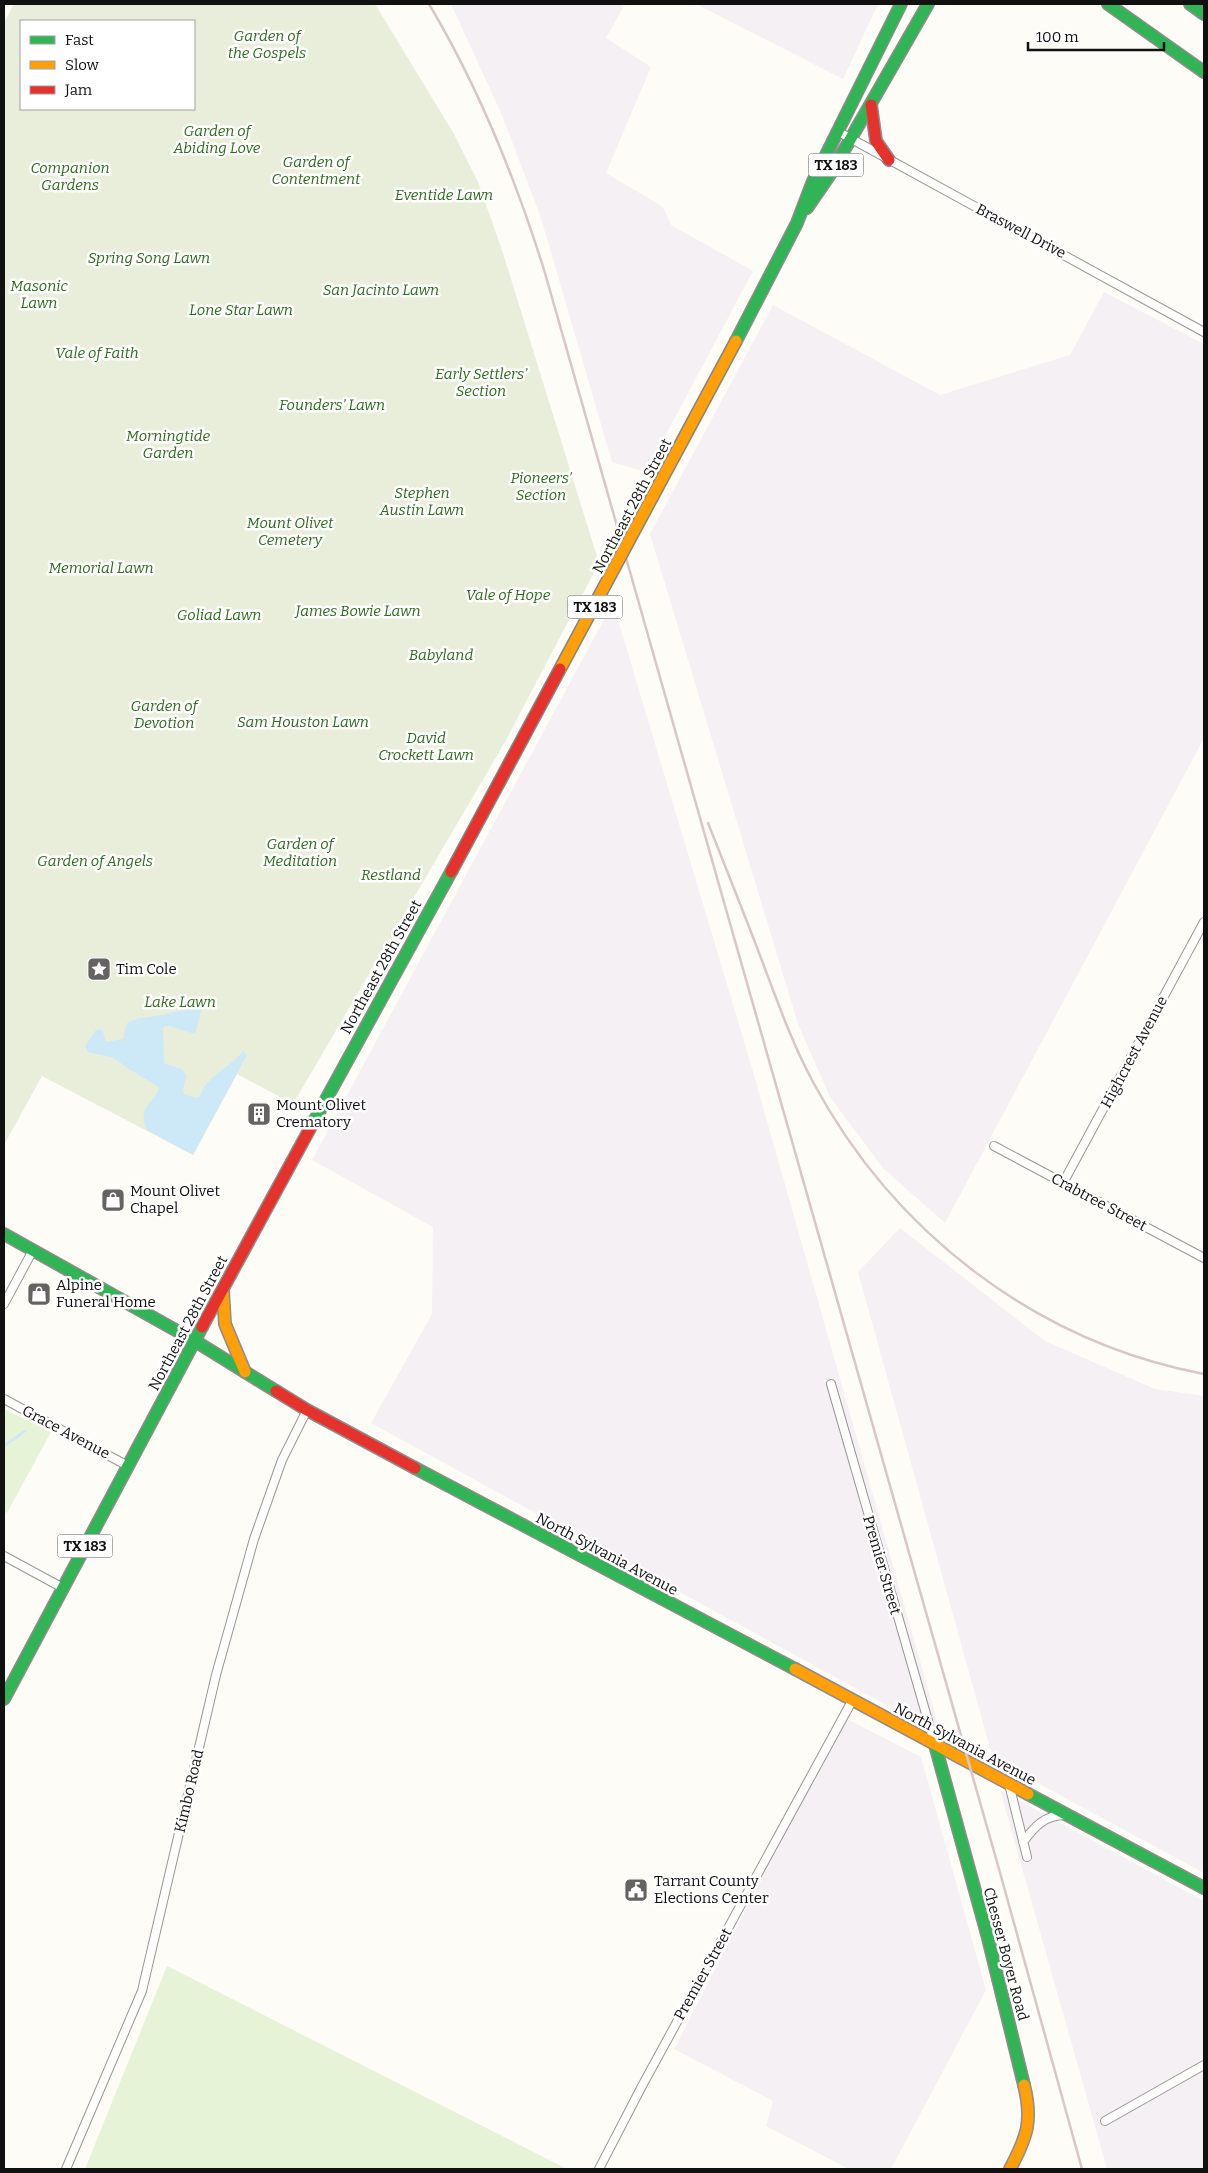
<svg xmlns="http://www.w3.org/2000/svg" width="1208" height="2173" viewBox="0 0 1208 2173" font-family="Bitter,serif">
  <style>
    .industrial { fill: #f5f0f3 }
    .green { fill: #e7f3d7 }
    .cemetery { fill: #e9eedb; fill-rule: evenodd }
    .water { fill: #cde8f7 }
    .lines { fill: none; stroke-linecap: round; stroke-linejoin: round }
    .stream { stroke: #cde8f7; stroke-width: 2.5 }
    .street-casing { stroke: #979795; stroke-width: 10 }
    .fast-casing { stroke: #8e8d8b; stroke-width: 14 }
    .slow-casing { stroke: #8e8d8b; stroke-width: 14 }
    .jam-casing { stroke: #8e8d8b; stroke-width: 14 }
    .street { stroke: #fffffe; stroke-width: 8 }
    .fast { stroke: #30b455; stroke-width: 11 }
    .slow { stroke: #ff9f0a; stroke-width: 11 }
    .jam { stroke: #e5322d; stroke-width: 11 }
    .rail { stroke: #d9c6c7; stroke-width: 2.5 }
    .slow-bridge-casing { stroke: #858482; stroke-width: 14; stroke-linecap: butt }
    .jam-bridge-casing { stroke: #858482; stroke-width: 14; stroke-linecap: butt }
    .slow-bridge { stroke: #ff9f0a; stroke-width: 11 }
    .jam-bridge { stroke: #e5322d; stroke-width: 11 }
    .labels { text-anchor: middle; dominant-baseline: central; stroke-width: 5; stroke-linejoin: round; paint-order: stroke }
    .shield { fill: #fff; stroke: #585858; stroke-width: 1 }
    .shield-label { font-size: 14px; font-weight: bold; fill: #111 }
    .park-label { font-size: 15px; font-style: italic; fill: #2f6b1f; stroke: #fff }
    .street-label { font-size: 15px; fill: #111; stroke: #fff }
    .poi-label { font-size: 15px; fill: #111; stroke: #fff; text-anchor: start }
  </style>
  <rect width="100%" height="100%" fill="#fdfcf7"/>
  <path class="industrial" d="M 451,4 L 625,4 L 606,38 L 651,67 L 606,173 L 663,207 L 671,225 L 753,271 L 646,472 L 612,462 L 541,218 L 502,115 Z
    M 696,4 L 878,4 L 843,79 Z
    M 1104,292 L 1204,344 L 1204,738 L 945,1223 L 883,1168 L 830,1097 L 798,1024 L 650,534 L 773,305 L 940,395 L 1070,355 Z
    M 613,603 L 752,1068 L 941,1735 L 371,1423 L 432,1314 L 433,1227 L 312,1160 Z
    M 900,1228 L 1045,1341 L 1155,1389 L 1204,1396 L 1204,1873 L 993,1759 L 858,1272 Z
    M 845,1718 L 921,1757 L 986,1990 L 891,2169 L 849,2169 L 766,2126 L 773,2101 L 674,2049 Z
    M 1000,1790 L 1204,1901 L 1204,2169 L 1107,2169 Z"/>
  <path class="green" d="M 4,1409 L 51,1432 L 7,1513 L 4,1511 Z
    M 167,1966 L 175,1970 L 567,2169 L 85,2169 Z"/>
  <path class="cemetery" d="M 14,4 L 375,4 L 454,134 L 478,182 L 502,250 L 599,563 L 505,742 L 293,1104 L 237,1074 L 193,1155 L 42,1076 L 4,1145 L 4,23 ZM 21,21 L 194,21 L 194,109 L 21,109 Z"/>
  <path class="water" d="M 200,1006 L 202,1008 L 195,1034 L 169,1026 L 165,1026 L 163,1028 L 164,1063 L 182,1069 L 187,1076 L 183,1089 L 184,1094 L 196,1098 L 200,1096 C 207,1075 230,1068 243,1051 L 247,1055 L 193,1155 L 147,1130 C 136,1106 155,1104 159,1087 L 129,1069 L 114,1058 L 88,1052 L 85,1046 L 96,1030 L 100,1029 L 103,1032 L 106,1042 L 123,1039 L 127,1023 L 135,1019 L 162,1015 Z"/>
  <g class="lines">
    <path class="stream" d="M 4,1446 L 25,1431"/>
    <g class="street-casing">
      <path id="street" d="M 837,131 L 1204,332
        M 994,1146 L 1204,1258
        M 1063,1183 L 1204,922
        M 4,1304 L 33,1250
        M 831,1384 L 935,1745
        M 4,1399 L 128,1466
        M 4,1556 L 63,1588
        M 1009,1784 L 1027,1857
        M 1023,1842 C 1035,1826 1045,1815 1065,1815
        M 1105,2121 L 1204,2065
        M 66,2169 L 142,1991 L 216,1675 L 254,1539 L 282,1460 L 307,1410
        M 599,2169 L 642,2086 L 852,1701"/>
    </g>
    <g class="fast-casing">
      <path id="fast" d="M 1108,4 L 1204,72
        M 1190,4 L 1204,14
        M 807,208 L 831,173 L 928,4
        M 736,341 L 797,223 L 813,181 L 901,4
        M 313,1123 L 451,872
        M 4,1234 L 195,1341 L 276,1391
        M 415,1468 L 795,1669
        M 4,1699 L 202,1327
        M 935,1745 L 988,1938 L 1024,2085
        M 1028,1794 L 1204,1888"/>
    </g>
    <g class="slow-casing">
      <path id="slow" d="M 223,1292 L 225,1324 L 245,1372
        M 795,1669 L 1028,1794
        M 1010,2169 C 1027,2137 1033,2121 1024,2085"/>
    </g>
    <g class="jam-casing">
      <path id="jam" d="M 871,105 L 876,141 L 889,160
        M 202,1327 L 313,1123
        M 276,1391 L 307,1410 L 415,1468"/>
    </g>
    <use href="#street" class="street"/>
    <use href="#fast" class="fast"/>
    <use href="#slow" class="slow"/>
    <use href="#jam" class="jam"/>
    <path class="rail" d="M 429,4 C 479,88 516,180 545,273 L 999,1869 L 1082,2169
      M 708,823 C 727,871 746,918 764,966 C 779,1006 793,1045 813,1082 C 894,1233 1036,1342 1204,1374"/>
    <g class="slow-bridge-casing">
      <path id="slow-bridge" d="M 560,669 L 736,341"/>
    </g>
    <g class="jam-bridge-casing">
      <path id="jam-bridge" d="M 451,872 L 560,669"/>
    </g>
    <use href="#slow-bridge" class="slow-bridge"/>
    <use href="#jam-bridge" class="jam-bridge"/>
  </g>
  <defs>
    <g id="sight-square" transform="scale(1.25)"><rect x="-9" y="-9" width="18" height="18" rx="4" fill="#646362" stroke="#fff"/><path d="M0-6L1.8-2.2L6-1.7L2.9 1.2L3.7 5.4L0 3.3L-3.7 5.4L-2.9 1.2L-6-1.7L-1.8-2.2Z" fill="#fff"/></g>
    <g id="building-square" transform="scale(1.25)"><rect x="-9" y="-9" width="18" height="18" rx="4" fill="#646362" stroke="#fff"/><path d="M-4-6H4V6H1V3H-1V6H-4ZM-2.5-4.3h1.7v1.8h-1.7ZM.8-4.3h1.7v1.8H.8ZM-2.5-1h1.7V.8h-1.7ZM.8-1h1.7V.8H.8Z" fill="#fff"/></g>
    <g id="shop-square" transform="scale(1.25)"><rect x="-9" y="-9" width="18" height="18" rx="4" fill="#646362" stroke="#fff"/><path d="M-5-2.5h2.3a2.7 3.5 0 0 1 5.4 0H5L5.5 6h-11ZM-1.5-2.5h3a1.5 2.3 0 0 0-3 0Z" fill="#fff"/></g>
    <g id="civic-square" transform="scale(1.25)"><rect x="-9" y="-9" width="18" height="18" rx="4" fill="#646362" stroke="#fff"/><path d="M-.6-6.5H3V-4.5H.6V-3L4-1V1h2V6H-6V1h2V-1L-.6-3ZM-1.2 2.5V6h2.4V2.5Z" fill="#fff"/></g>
  </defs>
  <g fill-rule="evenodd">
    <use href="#sight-square" x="99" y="969"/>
    <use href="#building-square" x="259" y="1114"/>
    <use href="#shop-square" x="113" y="1200"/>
    <use href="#shop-square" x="39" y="1294"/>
    <use href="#civic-square" x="636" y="1890"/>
  </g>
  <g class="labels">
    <g class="shield">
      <rect x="808.5" y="153.5" width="55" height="23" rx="4"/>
      <rect x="567.5" y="595.5" width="55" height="23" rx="4"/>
      <rect x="57.5" y="1534.5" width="55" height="23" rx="4"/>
    </g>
    <g class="shield-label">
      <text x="836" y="165">TX 183</text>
      <text x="595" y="607">TX 183</text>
      <text x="85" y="1546">TX 183</text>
    </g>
    <g class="park-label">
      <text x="267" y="36">Garden of<tspan x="267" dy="17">the Gospels</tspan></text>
      <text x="217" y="131">Garden of<tspan x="217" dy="17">Abiding Love</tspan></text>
      <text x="316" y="162">Garden of<tspan x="316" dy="17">Contentment</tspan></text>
      <text x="70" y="168">Companion<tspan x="70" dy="17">Gardens</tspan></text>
      <text x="444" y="195">Eventide Lawn</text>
      <text x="149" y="258">Spring Song Lawn</text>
      <text x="39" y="286">Masonic<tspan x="39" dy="17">Lawn</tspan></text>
      <text x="381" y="290">San Jacinto Lawn</text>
      <text x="241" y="310">Lone Star Lawn</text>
      <text x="97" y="353">Vale of Faith</text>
      <text x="481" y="374">Early Settlers’<tspan x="481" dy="17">Section</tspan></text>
      <text x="332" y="405">Founders’ Lawn</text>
      <text x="168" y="436">Morningtide<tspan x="168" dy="17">Garden</tspan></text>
      <text x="541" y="478">Pioneers’<tspan x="541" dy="17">Section</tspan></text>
      <text x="422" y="493">Stephen<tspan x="422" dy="17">Austin Lawn</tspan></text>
      <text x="290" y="523">Mount Olivet<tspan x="290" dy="17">Cemetery</tspan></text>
      <text x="101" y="568">Memorial Lawn</text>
      <text x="508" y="595">Vale of Hope</text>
      <text x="358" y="611">James Bowie Lawn</text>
      <text x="219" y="615">Goliad Lawn</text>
      <text x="441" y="655">Babyland</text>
      <text x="164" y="706">Garden of<tspan x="164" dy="17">Devotion</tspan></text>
      <text x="303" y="722">Sam Houston Lawn</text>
      <text x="426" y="738">David<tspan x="426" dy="17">Crockett Lawn</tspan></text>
      <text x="300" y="844">Garden of<tspan x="300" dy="17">Meditation</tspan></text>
      <text x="95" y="861">Garden of Angels</text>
      <text x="391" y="875">Restland</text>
      <text x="180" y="1002">Lake Lawn</text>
    </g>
    <g class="street-label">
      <text transform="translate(1021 231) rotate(28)">Braswell Drive</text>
      <text transform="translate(632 506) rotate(-62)">Northeast 28th Street</text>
      <text transform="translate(381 967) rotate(-61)">Northeast 28th Street</text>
      <text transform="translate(1134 1052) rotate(-62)">Highcrest Avenue</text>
      <text transform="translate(1099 1202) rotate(28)">Crabtree Street</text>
      <text transform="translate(188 1323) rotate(-62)">Northeast 28th Street</text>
      <text transform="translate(66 1432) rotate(28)">Grace Avenue</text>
      <text transform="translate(607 1554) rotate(28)">North Sylvania Avenue</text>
      <text transform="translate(882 1565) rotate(74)">Premier Street</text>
      <text transform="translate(965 1744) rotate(28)">North Sylvania Avenue</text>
      <text transform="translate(189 1791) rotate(-77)">Kimbo Road</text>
      <text transform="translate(1006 1954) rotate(75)">Chesser Boyer Road</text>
      <text transform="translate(703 1974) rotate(-61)">Premier Street</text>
    </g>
    <g class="poi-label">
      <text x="116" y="969">Tim Cole</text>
      <text x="276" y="1105">Mount Olivet<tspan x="276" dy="17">Crematory</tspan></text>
      <text x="130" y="1191">Mount Olivet<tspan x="130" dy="17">Chapel</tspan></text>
      <text x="56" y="1285">Alpine<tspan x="56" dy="17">Funeral Home</tspan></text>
      <text x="654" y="1881">Tarrant County<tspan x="654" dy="17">Elections Center</tspan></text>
    </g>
  </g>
  <rect width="1208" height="2173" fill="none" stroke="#111111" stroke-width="10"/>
  <rect x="20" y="20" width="175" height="90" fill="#ffffff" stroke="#a0a0a0"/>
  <rect x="30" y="36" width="25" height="8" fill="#30b455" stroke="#a0a0a0"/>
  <text x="65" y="45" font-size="15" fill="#111111">Fast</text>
  <rect x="30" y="61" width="25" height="8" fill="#ff9f0a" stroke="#a0a0a0"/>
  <text x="65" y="70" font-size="15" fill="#111111">Slow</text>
  <rect x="30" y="86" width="25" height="8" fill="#e5322d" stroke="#a0a0a0"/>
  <text x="65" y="95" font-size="15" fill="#111111">Jam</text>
  <path d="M1028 42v8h136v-8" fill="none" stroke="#111111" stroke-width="2.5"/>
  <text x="1036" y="42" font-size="15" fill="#111111" stroke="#ffffff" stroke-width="4" paint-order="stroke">100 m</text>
</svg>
